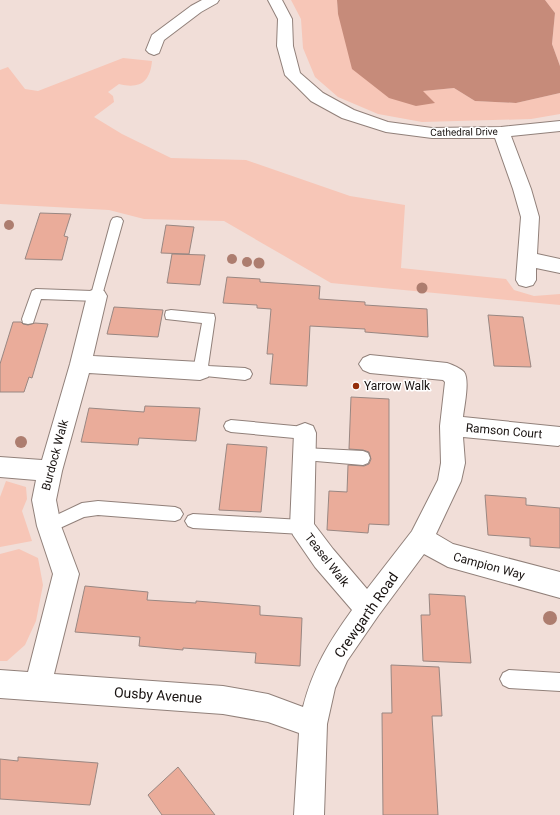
<svg xmlns="http://www.w3.org/2000/svg" width="560" height="815" viewBox="0 0 560 815" font-family="Roboto,sans-serif">
  <style>
    .green { fill: #f7c6b7 }
    .water { fill: #c68b7a }
    .building { fill: #eaac9a; stroke: #998782 }
    .lines { fill: none; stroke-linecap: round; stroke-linejoin: round }
    .service-casing { stroke: #91807a; stroke-width: 2 }
    .minor-casing { stroke: #91807a; stroke-width: 2 }
    .service { fill: #fff; fill-rule: evenodd }
    .minor { fill: #fff; fill-rule: evenodd }
    .tree { fill: #ad7d6f }
    .poi-dot { fill: #942e0b; stroke: #fff; stroke-width: 1.5 }
    .labels { text-anchor: middle; dominant-baseline: central; stroke-width: 3; stroke-linejoin: round; paint-order: stroke }
    .far-street-label { font-size: 10px; fill: #181210; stroke: #fff }
    .poi-label { font-size: 12px; fill: #181210; stroke: #fff; text-anchor: start }
    .street-label { font-size: 12px; fill: #181210; stroke: #fff }
    .near-street-label { font-size: 14px; fill: #181210; stroke: #fff }
  </style>
  <rect width="100%" height="100%" fill="#f1ded8"/>
  <path class="green" d="M 291,0 L 337,0 L 338,14 L 434,103 L 422,91 L 454,88 L 475,101 L 516,103 L 560,93 L 560,114 L 531,119 L 422,122 L 378,114 L 338,97 L 315,77 L 303,48 L 301,19 Z
    M 545,0 L 560,0 L 560,66 L 552,44 L 555,13 Z
    M 123,58 L 152,61 C 150,83 139,89 119,84 L 108,92 L 113,96 L 114,102 L 94,117 L 122,134 L 171,158 L 246,160 L 350,196 L 405,205 L 401,268 L 506,279 L 514,290 L 534,296 L 560,294 L 560,305 L 331,283 L 224,221 L 144,219 L 109,210 L 0,204 L 0,70 L 8,67 L 25,89 L 38,91 Z
    M 6,481 L 26,487 L 27,499 L 22,511 L 32,541 L 0,547 L 0,497 Z
    M 19,549 L 38,558 L 43,585 L 36,621 L 25,645 L 7,661 L 0,661 L 0,554 Z"/>
  <path class="water" d="M 337,0 L 545,0 L 555,13 L 552,44 L 560,66 L 560,93 L 516,103 L 475,101 L 454,88 L 423,91 L 435,103 L 416,106 L 389,98 L 352,69 L 338,14 Z"/>
  <path class="building" d="M 40,213 L 71,214 L 64,236 L 68,237 L 62,260 L 25,259 Z
    M 166,225 L 194,227 L 189,254 L 161,253 Z
    M 172,254 L 205,255 L 200,285 L 167,283 Z
    M 227,277 L 260,279 L 260,282 L 320,286 L 319,299 L 365,302 L 365,305 L 427,309 L 428,337 L 365,332 L 365,329 L 310,326 L 307,386 L 270,384 L 273,354 L 267,354 L 271,309 L 257,308 L 257,305 L 223,303 Z
    M 114,307 L 163,310 L 158,337 L 107,334 Z
    M 488,315 L 523,317 L 531,367 L 494,366 Z
    M 13,322 L 21,322 L 23,324 L 28,325 L 35,323 L 48,324 L 32,378 L 29,377 L 24,392 L 0,392 L 0,364 Z
    M 351,397 L 389,399 L 389,525 L 369,524 L 368,533 L 327,530 L 329,491 L 347,492 L 348,465 L 364,466 L 369,464 L 371,459 L 369,452 L 363,450 L 349,449 Z
    M 145,406 L 200,408 L 196,441 L 139,438 L 138,445 L 81,442 L 89,408 L 144,412 Z
    M 227,444 L 267,447 L 261,512 L 219,510 Z
    M 485,495 L 526,498 L 526,505 L 560,508 L 560,548 L 530,546 L 530,538 L 488,535 Z
    M 85,586 L 148,592 L 147,600 L 196,603 L 196,601 L 260,606 L 260,615 L 302,618 L 300,666 L 255,663 L 256,653 L 183,648 L 183,650 L 139,646 L 140,637 L 75,632 Z
    M 429,594 L 465,596 L 471,663 L 423,661 L 421,615 L 430,615 Z
    M 391,665 L 439,667 L 442,716 L 432,716 L 438,815 L 383,815 L 382,713 L 392,713 Z
    M 18,757 L 98,763 L 90,805 L 0,799 L 0,759 L 18,761 Z
    M 178,767 L 215,815 L 162,815 L 148,795 Z"/>
  <g class="lines">
    <g class="service-casing">
      <path id="service" d="M 117,217 L 121,218 L 123,221 L 101,299 L 97,301 L 41,299 L 33,323 L 28,324 L 23,323 L 22,319 L 32,291 L 36,289 L 92,291 L 111,221 L 113,218 Z
        M 171,310 L 214,314 L 215,318 L 208,366 L 245,368 L 250,370 L 252,374 L 250,378 L 245,380 L 195,375 L 193,371 L 202,323 L 166,319 L 165,315 L 166,311 Z
        M 231,420 L 305,427 L 310,429 L 312,433 L 310,437 L 305,439 L 231,432 L 226,430 L 224,426 L 226,422 Z
        M 304,448 L 363,451 L 368,453 L 370,458 L 368,463 L 363,465 L 304,460 L 299,459 L 297,454 L 299,449 Z
        M 98,501 L 175,507 L 180,509 L 183,514 L 180,519 L 175,521 L 98,515 L 84,517 L 49,533 L 44,531 L 41,526 L 44,521 L 82,503 Z
        M 193,514 L 302,520 L 307,522 L 310,527 L 307,532 L 302,534 L 193,528 L 188,526 L 185,521 L 188,516 Z
        M 509,670 L 560,673 L 560,691 L 509,688 L 503,685 L 500,679 L 503,673 Z"/>
    </g>
    <g class="minor-casing">
      <path id="minor" d="M 202,0 L 219,0 L 217,3 L 201,12 L 164,40 L 159,53 L 154,55 L 149,53 L 146,50 L 152,35 L 191,6 Z
        M 268,0 L 282,0 L 292,19 L 293,46 L 300,73 L 323,93 L 354,110 L 388,122 L 432,128 L 501,127 L 560,121 L 560,131 L 511,136 L 531,189 L 539,217 L 537,254 L 560,259 L 560,273 L 536,268 L 536,280 L 533,285 L 526,287 L 519,285 L 516,280 L 521,217 L 513,189 L 495,138 L 432,138 L 386,132 L 342,118 L 311,101 L 285,75 L 277,46 L 278,19 Z
        M 97,288 L 104,291 L 107,296 L 93,356 L 200,362 L 208,365 L 211,371 L 208,377 L 200,380 L 89,373 L 62,471 L 56,500 L 61,526 L 79,574 L 54,674 L 223,686 L 268,694 L 303,707 C 313,668 329,642 352,610 L 315,567 L 293,535 L 290,527 L 294,433 L 297,426 L 305,423 L 313,426 L 316,433 L 314,524 L 333,549 L 367,589 L 412,531 L 438,480 L 441,463 L 440,426 L 445,382 L 443,380 L 370,373 L 363,370 L 359,364 L 363,358 L 370,355 L 447,363 C 453,365 460,368 464,372 C 470,380 464,407 463,417 L 560,427 L 560,445 L 558,446 L 463,437 L 465,463 L 461,481 L 436,534 L 453,544 L 560,572 L 560,598 L 448,567 L 424,554 L 378,616 L 347,661 L 335,688 L 327,724 L 324,815 L 294,815 L 299,733 L 268,722 L 223,714 L 0,698 L 0,670 L 28,672 L 53,574 L 37,526 L 32,500 L 36,480 L 0,477 L 0,457 L 42,460 L 70,364 L 87,296 L 90,291 Z"/>
    </g>
    <use href="#service" class="service"/>
    <use href="#minor" class="minor"/>
  </g>
  <g class="tree">
    <circle cx="9" cy="225" r="5"/>
    <circle cx="232" cy="259" r="5"/>
    <circle cx="247" cy="262" r="5"/>
    <circle cx="259" cy="263" r="5.5"/>
    <circle cx="422" cy="288" r="5.5"/>
    <circle cx="21" cy="442" r="6"/>
    <circle cx="550" cy="618" r="7"/>
  </g>
  <circle class="poi-dot" cx="356" cy="386" r="4"/>
  <g class="labels">
    <g class="far-street-label">
      <text transform="translate(464 132) rotate(-1)">Cathedral Drive</text>
    </g>
    <g class="poi-label">
      <text x="364" y="386">Yarrow Walk</text>
    </g>
    <g class="street-label">
      <text transform="translate(504 431) rotate(5)">Ramson Court</text>
      <text transform="translate(55 455) rotate(-75)">Burdock Walk</text>
      <text transform="translate(327 560) rotate(52)">Teasel Walk</text>
      <text transform="translate(489 566) rotate(15)">Campion Way</text>
    </g>
    <g class="near-street-label">
      <text transform="translate(366 615) rotate(-55)">Crewgarth Road</text>
      <text transform="translate(158 695) rotate(4)">Ousby Avenue</text>
    </g>
  </g>
</svg>
